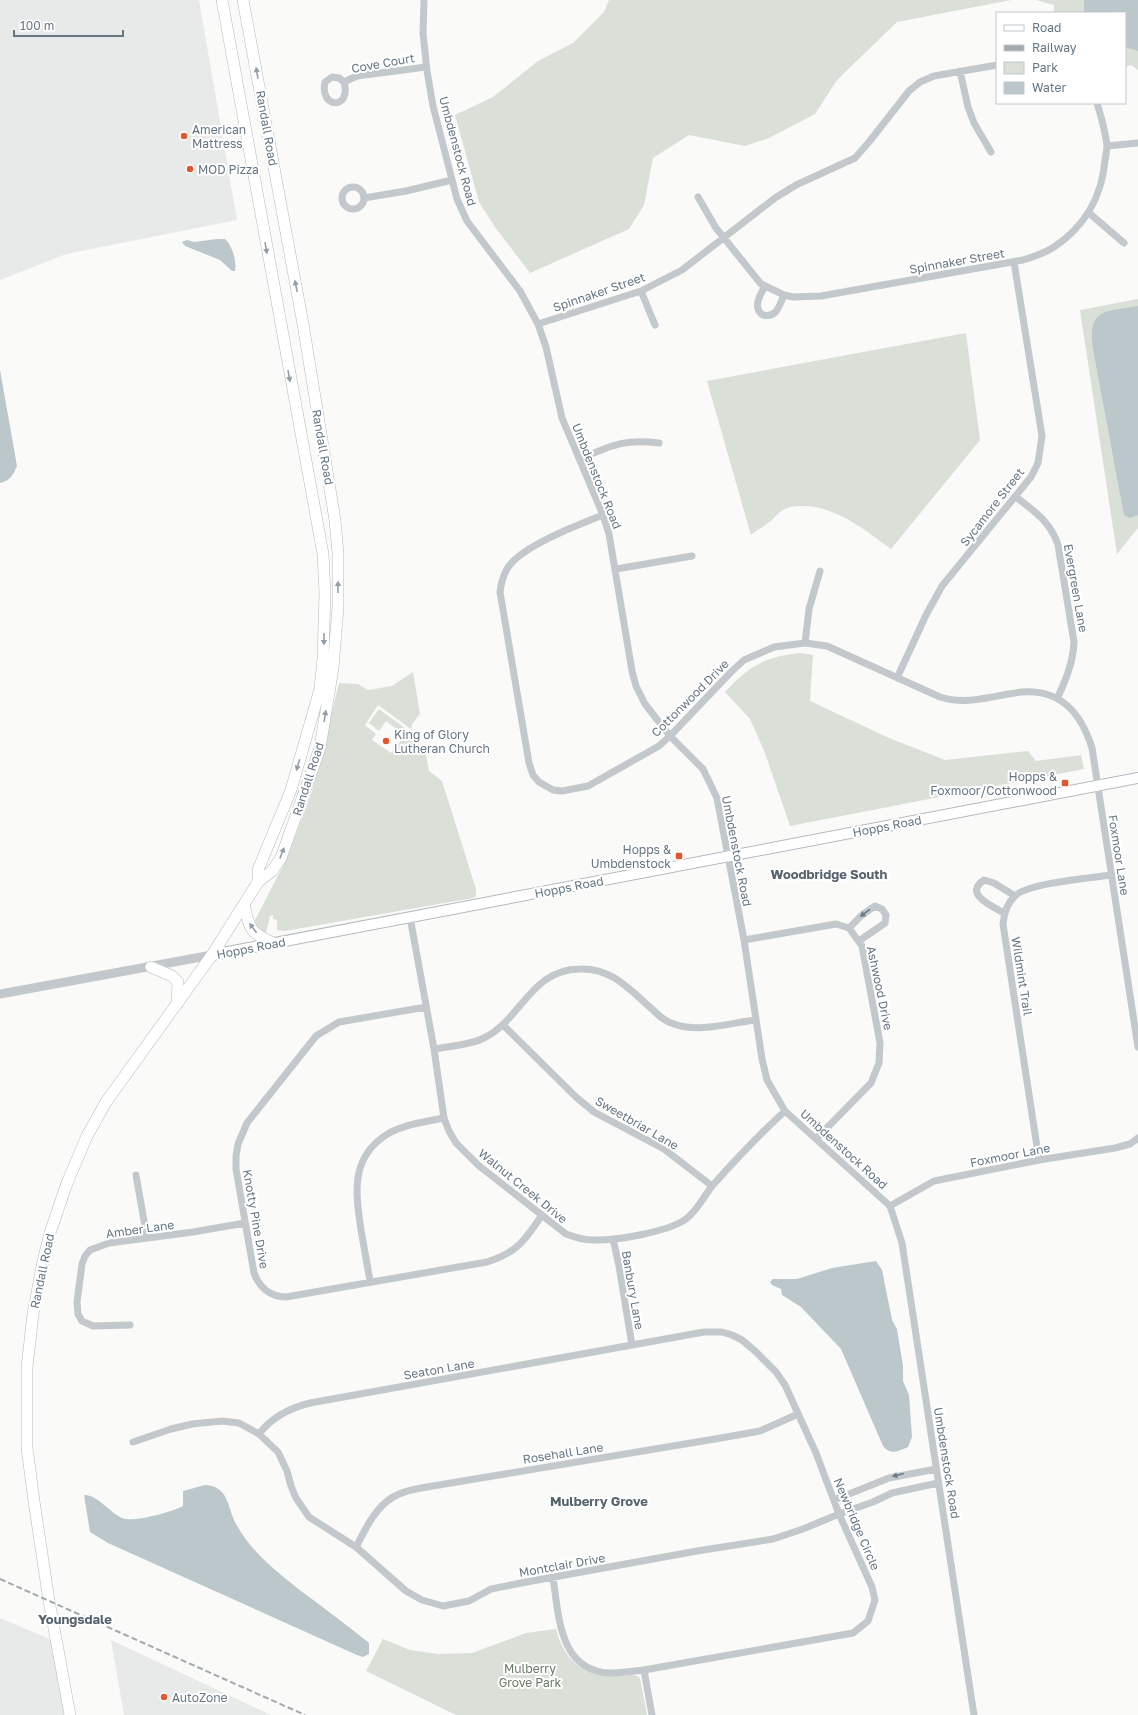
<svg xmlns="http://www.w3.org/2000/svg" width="1138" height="1715" viewBox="0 0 1138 1715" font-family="'Golos Text',sans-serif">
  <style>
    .built { fill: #e8e9e9 }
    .green { fill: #dadfd7 }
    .water { fill: #bbc7cb }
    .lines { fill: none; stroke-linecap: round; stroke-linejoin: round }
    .secondary-casing { stroke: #b3babf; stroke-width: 12 }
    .primary-casing { stroke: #b5babe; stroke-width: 12 }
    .minor { stroke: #c3c8cc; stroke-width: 7 }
    .tertiary { stroke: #c3c8cc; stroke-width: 9 }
    .secondary { stroke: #fff; stroke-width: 10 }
    .primary { stroke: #fff; stroke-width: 11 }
    .rail { stroke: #a2aab0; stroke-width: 2; stroke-dasharray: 6 3; stroke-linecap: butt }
    .oneway { fill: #939fa8 }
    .oneway2 { fill: #6a7a87 }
    .poi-dot { fill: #e4572e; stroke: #fff; stroke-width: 1.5 }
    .labels { text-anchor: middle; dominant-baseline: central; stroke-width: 4; stroke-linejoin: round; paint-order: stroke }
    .street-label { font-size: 12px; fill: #657683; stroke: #fff }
    .poi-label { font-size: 12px; fill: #657683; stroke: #fff; text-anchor: start }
    .park-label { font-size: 12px; fill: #687a64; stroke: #fff }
    .neighbourhood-label { font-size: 13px; font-weight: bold; fill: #57646e; stroke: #fff }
  </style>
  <rect width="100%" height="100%" fill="#fafaf8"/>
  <path class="built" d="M 0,0 L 199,0 L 237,220 L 66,254 L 0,280 Z
    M 0,1618 L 52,1640 L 65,1715 L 0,1715 Z
    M 111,1640 L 271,1715 L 124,1715 Z"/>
  <path class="green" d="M 609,0 L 1011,0 L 897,22 L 837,80 L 815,114 L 769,138 L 745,146 L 689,135 L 653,158 L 644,205 L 629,229 L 530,273 L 495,227 L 479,202 L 455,115 L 493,97 L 538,61 L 573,43 L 604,12 Z
    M 1036,0 L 1138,0 L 1138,70 L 1131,65 L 1125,67 L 1125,13 L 1054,13 L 1054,5 Z
    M 1138,299 L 1138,528 L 1117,554 L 1080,310 Z
    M 966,333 L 980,440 L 891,549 C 865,530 836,506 802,506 C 798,506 794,506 790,507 C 777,511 777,517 768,523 C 762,528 756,530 751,535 L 707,381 Z
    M 800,653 L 813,655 L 810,701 L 889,738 L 945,760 L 1028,751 L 1036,761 L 1081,755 L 1084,769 L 790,826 L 765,753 L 750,719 L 725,692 C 750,666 763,657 800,653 Z
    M 413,672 L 420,714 L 412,724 L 411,729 L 378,705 L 365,725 L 376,734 L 372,740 L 391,753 L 403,738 L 412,736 L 414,742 L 425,749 L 429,771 L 442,781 L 476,889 L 476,896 L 473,898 L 285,931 L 277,930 L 277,920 L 273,919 L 273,915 L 270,916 L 266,933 L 260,934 L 253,924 L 287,858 L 312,791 L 339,683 L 358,684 L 368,690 L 392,686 Z
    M 379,709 L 410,732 L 401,732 L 386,721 L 379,731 L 369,723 Z
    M 556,1629 C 565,1663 585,1677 619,1676 C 628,1676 633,1673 640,1678 L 647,1715 L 456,1715 L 366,1671 L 383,1639 L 410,1650 L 438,1654 L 472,1653 L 526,1633 Z"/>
  <path class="water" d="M 1084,0 L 1138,0 L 1138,51 L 1125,47 L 1125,13 L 1084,13 Z
    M 217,239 L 225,239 C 232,245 237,261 235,271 L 232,271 L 220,260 L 185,246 L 182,242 L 187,240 L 194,242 Z
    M 1138,306 L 1138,515 L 1130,518 L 1125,516 L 1123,510 L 1093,349 C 1087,308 1105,312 1138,306 Z
    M 0,370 L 17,466 C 13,475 10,481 0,483 Z
    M 876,1261 L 882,1270 L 892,1320 L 897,1329 L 903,1366 L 903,1381 L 909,1395 L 912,1437 L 908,1447 C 898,1451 891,1456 883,1446 L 841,1349 L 801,1307 L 782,1295 L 781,1289 L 772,1285 L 770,1282 L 773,1279 L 797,1279 L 832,1268 Z
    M 205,1485 C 229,1486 227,1507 236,1524 C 252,1553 276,1571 301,1591 C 324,1608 347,1625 369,1643 L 369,1654 L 363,1657 L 357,1655 L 108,1543 L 90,1532 L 84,1495 C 98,1495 109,1512 122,1518 C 132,1523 172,1512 183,1506 L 183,1491 Z"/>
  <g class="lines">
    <g class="secondary-casing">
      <path id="secondary" d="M 212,955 L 1138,778"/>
    </g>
    <g class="primary-casing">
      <path id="primary" d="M 222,0 L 323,554 L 325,593 L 323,659 L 320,689 L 291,790 L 258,870 L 258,882
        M 244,905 C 250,929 249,932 273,943
        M 151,967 L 172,976 L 178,982 L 177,1004
        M 70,1715 L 49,1601 L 34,1501 L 27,1448 L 27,1367 L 33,1314 L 43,1261 L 50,1233 L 67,1183 L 87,1136 L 106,1102 L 212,955 L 258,882 L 272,871 L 281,858 L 320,748 L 333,668 L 338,607 L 338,553 L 335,520 L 303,324 L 243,0"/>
    </g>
    <path class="minor" d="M 424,0 L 423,33 L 427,71 L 433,106 L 457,199 L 467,221 L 520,291 L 538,324 L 546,347 L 562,418 L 603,515 L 609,534 L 632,671 L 636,686 L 645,704 L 670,736 L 703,769 L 717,798 L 744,940 L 762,1059 L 767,1080 L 785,1111 L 890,1206 L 902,1243 L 974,1715
      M 960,71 L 968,107 L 974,123 L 991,152
      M 344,82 C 352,110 319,109 325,82 L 332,77 L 339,78 L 344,82 L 357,76 L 426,67
      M 1107,146 L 1138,143
      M342 198a11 11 0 1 1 22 0a11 11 0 1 1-22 0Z
      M 698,197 L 716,228 L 761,284 L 784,295 L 793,297 L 821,296 L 1023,260 C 1033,257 1045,253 1054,247 C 1084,227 1102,197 1105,160 C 1106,155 1107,150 1107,145 C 1105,131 1101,116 1097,103
      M 364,198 L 406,191 L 452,180
      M 1089,213 L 1124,243
      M 765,286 C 760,295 752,308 763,315 C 777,318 779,306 784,295
      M 641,291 L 655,325
      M 538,324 L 641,291 L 682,270 L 775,198 L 796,185 L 855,158 L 869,142 L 909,91 L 920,82 L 934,76 L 997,65
      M 580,459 C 612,445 623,439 659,443
      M 1016,497 C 1035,512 1050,521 1058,545 L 1074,642 C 1073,663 1066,679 1058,697
      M 603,515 C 580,524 519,547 507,569 C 503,576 501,584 500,592 L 529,763 L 533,775 L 539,782 L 553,790 L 562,791 L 588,786 L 659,746 L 670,736 L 731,672 L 744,660 L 774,647 L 805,643 L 827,646 L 940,697 C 968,706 993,695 1022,692 C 1061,689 1081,713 1092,748 L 1138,1047
      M 616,569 L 692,556
      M 805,643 L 809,609 L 820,571
      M 897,678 L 926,615 L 942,586 L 1031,477 L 1038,463 L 1042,436 L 1014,262
      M 1004,913 C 992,906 963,894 984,880 L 994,883 L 1015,896
      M 410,917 L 434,1049 L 444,1118 L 449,1131 L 456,1143 L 478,1165 L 566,1234 C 574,1237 583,1240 592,1240 C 615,1241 668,1232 686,1219 C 697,1211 704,1196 713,1185 C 736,1159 760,1134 785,1111
      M 849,928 L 862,915 L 875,906 L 882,909 L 886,915 L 885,923 L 859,941
      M 744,940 L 836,924 L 849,928 L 862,946 L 880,1043 L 879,1063 L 871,1083 L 816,1139
      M 426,1007 L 339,1022 L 316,1036 L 247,1123 L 238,1144 L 236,1156 L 236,1169 L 254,1273 C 259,1287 270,1297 286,1297 L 487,1262 C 518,1252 525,1240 542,1215
      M 503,1025 L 576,1097 L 594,1112 L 664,1149 L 712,1186
      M 434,1049 C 451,1046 470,1045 484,1038 C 522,1019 531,969 580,969 C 612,968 629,989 652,1009 C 658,1015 665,1022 674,1024 C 698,1033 730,1023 755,1020
      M 1039,1160 L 1003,924 C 1004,914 1007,903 1015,896 C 1028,883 1091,878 1111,875
      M 136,1175 L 147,1238
      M 890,1206 L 934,1181 L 1039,1160 L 1115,1148 L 1130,1144 L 1138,1138
      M 613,1239 L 619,1266 L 632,1345
      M 370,1281 C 367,1264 364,1247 361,1230 C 356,1195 350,1161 383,1137 C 399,1125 424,1122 444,1118
      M 130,1325 L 93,1326 L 82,1321 L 78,1314 L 77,1302 L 82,1264 L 85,1256 L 90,1250 L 109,1243 L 193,1232 L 245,1223
      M 259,1434 C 271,1418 290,1408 310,1403 L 704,1332 L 722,1332 L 732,1335 L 742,1340 L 755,1351 L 776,1372 L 785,1385 L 816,1453 L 839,1514 L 872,1587 L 875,1600 L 868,1621 L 853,1633 L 644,1670 C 633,1671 621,1673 610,1673 C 559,1671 559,1616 553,1578
      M 133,1442 L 171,1429 L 192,1424 L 222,1421 L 239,1423 L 259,1434 L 278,1452 L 287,1471 L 291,1486 L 296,1498 L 309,1517 L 356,1547 L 406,1591 L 422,1600 L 443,1606 L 469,1601 L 491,1589 L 521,1583 L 697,1551 L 773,1539 L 803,1529 L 839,1514 L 873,1502 L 892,1493 L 938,1483
      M 834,1500 L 889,1478 L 936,1469
      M 356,1547 C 364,1532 372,1514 386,1502 C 395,1494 409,1490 421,1488 L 721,1438 L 760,1431 L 798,1414
      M 644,1670 L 652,1715"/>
    <path class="tertiary" d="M 0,994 L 212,955"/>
    <use href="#secondary" class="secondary"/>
    <use href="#primary" class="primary"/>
    <path class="rail" d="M 0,1579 L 305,1715"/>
  </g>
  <defs><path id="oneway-solid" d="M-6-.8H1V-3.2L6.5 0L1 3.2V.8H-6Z"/></defs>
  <g class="oneway">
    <use href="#oneway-solid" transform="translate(257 73) rotate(-100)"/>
    <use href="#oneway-solid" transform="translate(266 248) rotate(80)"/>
    <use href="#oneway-solid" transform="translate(296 286) rotate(-101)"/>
    <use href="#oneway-solid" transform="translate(289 376) rotate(80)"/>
    <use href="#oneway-solid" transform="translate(338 587) rotate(-90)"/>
    <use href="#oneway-solid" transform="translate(324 639) rotate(91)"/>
    <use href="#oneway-solid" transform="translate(325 716) rotate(-81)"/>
    <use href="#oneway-solid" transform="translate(298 765) rotate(106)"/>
    <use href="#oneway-solid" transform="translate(282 853) rotate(-69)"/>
    <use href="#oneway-solid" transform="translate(253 928) rotate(-127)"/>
  </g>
  <g class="oneway2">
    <use href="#oneway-solid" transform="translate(865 913) rotate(143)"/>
    <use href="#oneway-solid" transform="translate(898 1475) rotate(166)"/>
  </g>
  <g class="poi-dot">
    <circle cx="184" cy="136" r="4"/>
    <circle cx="190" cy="169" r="4"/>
    <circle cx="386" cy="741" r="4"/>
    <rect x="1061" y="779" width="8" height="8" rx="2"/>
    <rect x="675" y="852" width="8" height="8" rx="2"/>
    <circle cx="164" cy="1697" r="4"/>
  </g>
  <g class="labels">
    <g class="street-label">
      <text transform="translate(383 63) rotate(-10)">Cove Court</text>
      <text transform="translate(267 128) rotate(80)">Randall Road</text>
      <text transform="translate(458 151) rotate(75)">Umbdenstock Road</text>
      <text transform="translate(957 261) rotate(-10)">Spinnaker Street</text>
      <text transform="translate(599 292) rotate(-19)">Spinnaker Street</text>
      <text transform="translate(323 447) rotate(80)">Randall Road</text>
      <text transform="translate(597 476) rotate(68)">Umbdenstock Road</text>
      <text transform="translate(992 507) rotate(-52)">Sycamore Street</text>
      <text transform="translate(1076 588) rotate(80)">Evergreen Lane</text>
      <text transform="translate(690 698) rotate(-45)">Cottonwood Drive</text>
      <text transform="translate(308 779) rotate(-72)">Randall Road</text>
      <text transform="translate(887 826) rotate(-11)">Hopps Road</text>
      <text transform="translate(737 851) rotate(79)">Umbdenstock Road</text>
      <text transform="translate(1119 855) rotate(81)">Foxmoor Lane</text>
      <text transform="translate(569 887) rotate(-11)">Hopps Road</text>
      <text transform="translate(251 948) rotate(-11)">Hopps Road</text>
      <text transform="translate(1022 976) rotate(81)">Wildmint Trail</text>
      <text transform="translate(880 988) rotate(78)">Ashwood Drive</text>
      <text transform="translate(637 1123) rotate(30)">Sweetbriar Lane</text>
      <text transform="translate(844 1149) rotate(42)">Umbdenstock Road</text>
      <text transform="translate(1010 1155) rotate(-11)">Foxmoor Lane</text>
      <text transform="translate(523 1186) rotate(39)">Walnut Creek Drive</text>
      <text transform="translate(256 1219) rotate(80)">Knotty Pine Drive</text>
      <text transform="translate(140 1229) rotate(-8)">Amber Lane</text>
      <text transform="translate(42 1271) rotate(-78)">Randall Road</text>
      <text transform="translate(633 1290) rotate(80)">Banbury Lane</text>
      <text transform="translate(439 1369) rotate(-10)">Seaton Lane</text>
      <text transform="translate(563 1453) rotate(-9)">Rosehall Lane</text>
      <text transform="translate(947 1463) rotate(81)">Umbdenstock Road</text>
      <text transform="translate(857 1524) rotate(67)">Newbridge Circle</text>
      <text transform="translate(562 1565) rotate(-10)">Montclair Drive</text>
    </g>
    <g class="poi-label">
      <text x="192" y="129">American<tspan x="192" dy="14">Mattress</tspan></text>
      <text x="198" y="169">MOD Pizza</text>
      <text x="394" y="734">King of Glory<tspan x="394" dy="14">Lutheran Church</tspan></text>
      <text x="1057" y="776" text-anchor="end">Hopps &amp;<tspan x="1057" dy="14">Foxmoor/Cottonwood</tspan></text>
      <text x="671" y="849" text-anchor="end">Hopps &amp;<tspan x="671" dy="14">Umbdenstock</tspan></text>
      <text x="172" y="1697">AutoZone</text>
    </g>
    <g class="park-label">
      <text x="530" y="1668">Mulberry<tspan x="530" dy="14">Grove Park</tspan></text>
    </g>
    <g class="neighbourhood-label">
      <text x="829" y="874">Woodbridge South</text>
      <text x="599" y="1501">Mulberry Grove</text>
      <text x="75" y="1619">Youngsdale</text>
    </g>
  </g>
  <rect x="996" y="12" width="130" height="92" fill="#ffffff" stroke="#c1c8cd"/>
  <rect x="1004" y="25" width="20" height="6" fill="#ffffff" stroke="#c1c8cd"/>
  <text x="1032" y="32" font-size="12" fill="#657683">Road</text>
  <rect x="1004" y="45" width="20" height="6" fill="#a2aab0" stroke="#c1c8cd"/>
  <text x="1032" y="52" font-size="12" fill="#657683">Railway</text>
  <rect x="1004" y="62" width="20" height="12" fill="#dadfd7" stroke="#c1c8cd"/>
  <text x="1032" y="72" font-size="12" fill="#657683">Park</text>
  <rect x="1004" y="82" width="20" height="12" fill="#bbc7cb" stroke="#c1c8cd"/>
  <text x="1032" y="92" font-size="12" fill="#657683">Water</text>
  <path d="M14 30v6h109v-6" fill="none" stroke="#657683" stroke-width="2"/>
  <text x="20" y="30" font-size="12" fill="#657683" stroke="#ffffff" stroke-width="3" paint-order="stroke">100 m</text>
</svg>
